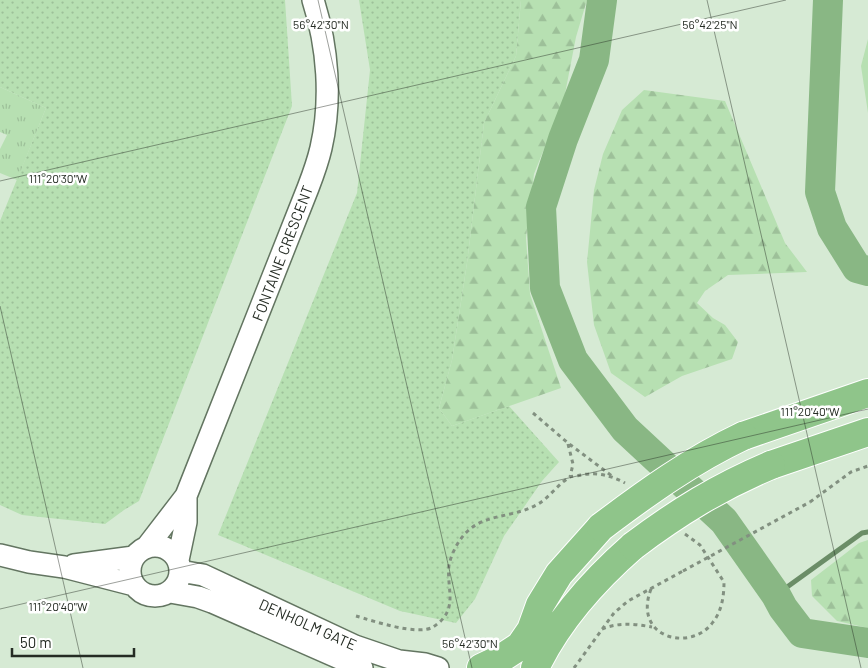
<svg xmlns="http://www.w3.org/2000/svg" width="868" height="668" viewBox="0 0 868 668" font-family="Barlow,sans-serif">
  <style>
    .grass { fill: url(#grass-dots) }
    .forest { fill: url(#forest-firs) }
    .park { fill: url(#park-tufts) }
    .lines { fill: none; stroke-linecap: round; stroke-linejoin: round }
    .stream { stroke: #6b8d67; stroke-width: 5 }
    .river { stroke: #89b784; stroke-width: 30 }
    .minor-casing { stroke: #637561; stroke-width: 24 }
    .major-casing { stroke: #fff; stroke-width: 30 }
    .path { stroke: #829080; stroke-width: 3; stroke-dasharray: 4 4; stroke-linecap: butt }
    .minor { stroke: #fff; stroke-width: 21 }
    .major { stroke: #8fc58a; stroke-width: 28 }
    .major-bridge-casing { stroke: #fff; stroke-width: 30; stroke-linecap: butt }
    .path-bridge { stroke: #829080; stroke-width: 3; stroke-dasharray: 4 4; stroke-linecap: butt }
    .major-bridge { stroke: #8fc58a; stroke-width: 28 }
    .ticks { fill: none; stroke: #252c24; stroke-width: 1; stroke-opacity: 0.45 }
    .labels { text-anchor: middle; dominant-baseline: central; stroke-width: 5; stroke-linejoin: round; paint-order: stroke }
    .street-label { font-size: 15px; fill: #252c24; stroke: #fff }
    .ticks-label { font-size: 12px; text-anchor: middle; fill: #252c24; stroke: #fff; stroke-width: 5; stroke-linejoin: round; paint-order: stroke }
  </style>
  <defs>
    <pattern id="grass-dots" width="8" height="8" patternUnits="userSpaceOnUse" patternTransform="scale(1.25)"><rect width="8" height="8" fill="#b7e0b2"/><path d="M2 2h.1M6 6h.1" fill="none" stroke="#9dc099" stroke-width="1.8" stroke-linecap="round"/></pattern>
    <pattern id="forest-firs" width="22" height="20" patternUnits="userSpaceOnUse" patternTransform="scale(1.25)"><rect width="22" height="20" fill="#b7e0b2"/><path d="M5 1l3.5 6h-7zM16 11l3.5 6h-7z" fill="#9dc099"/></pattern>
    <pattern id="park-tufts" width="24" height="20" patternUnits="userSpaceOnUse" patternTransform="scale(1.25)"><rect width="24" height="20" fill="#b7e0b2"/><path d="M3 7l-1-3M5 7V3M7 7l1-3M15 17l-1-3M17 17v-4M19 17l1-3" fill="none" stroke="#9dc099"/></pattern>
  </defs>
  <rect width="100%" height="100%" fill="#d6ead4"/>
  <path class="grass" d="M 0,0 L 285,0 L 292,106 L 139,501 L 124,510 L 105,524 L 22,515 L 0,505 L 0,221 L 46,108 L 0,87 Z
    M 359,0 L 521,0 L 516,56 L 484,123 L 467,263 L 452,360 L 439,408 L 452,426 L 509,406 L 559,462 L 542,481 L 504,536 L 475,599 L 456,623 L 400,611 L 218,535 L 357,193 L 370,70 Z"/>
  <path class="forest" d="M 521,0 L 587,0 L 576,37 L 564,99 L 534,174 L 526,238 L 530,294 L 561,388 L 452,426 L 439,408 L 452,360 L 467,263 L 484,123 L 516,56 Z
    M 868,39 L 868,113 L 861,66 Z
    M 644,90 L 725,101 L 785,243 L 807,272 L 728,275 L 705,291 L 697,303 L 713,318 L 725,325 L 738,342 L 732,359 L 682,376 L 645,397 L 611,373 L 594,325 L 587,262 L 594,190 L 603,154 L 622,110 Z
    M 868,540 L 868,628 L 837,621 L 812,596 L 811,580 L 859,543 Z"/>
  <path class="park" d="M 0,87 L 46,108 L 17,180 L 0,173 L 0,149 L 7,135 L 0,132 Z"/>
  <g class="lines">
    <path class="stream" d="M 776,595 L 862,533 L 868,532"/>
    <path class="river" d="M 602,0 L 594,60 L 563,139 L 541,207 L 545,288 L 573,360 L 625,429 L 724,521 L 776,595 L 783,608 L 802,633 L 868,643
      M 828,0 L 820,192 L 832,228 L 857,268 L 868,271"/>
    <g class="minor-casing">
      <path id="minor" d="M130 571a25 25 0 1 1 50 0a25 25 0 1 1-50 0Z
        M 146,548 L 186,496 L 308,188 C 313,175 318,161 321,148 C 332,100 328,47 313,0
        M 0,555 L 29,562 L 64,567 L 134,585
        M 178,560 L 186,522 L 186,496
        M 74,565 L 134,557
        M 180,571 L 203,575 L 355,646 L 399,661 L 425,664 L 438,668
        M 170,592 L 198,597 L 212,602 L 362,668"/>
    </g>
    <g class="major-casing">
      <path id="major" d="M 743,436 L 868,393
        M 771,465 L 868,432
        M 481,668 L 500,659 L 520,646 L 531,630 L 540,605 L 559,574 L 601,527
        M 535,668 C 558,620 593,581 633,546"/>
    </g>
    <path class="path" d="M 533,413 L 568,443 L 612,476
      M 568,444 L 573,464 L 570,477
      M 810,502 L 851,472 L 868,466
      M 651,589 C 632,638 691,653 713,622 C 722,611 724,595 724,582 L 700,545 L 685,534
      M 356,616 C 373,621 418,636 433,627 C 460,610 446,589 449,565 C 451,556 455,547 460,540 C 480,511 511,520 538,504 C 549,498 559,483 570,477 C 573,476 578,476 581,475 C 597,472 610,475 625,483
      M 602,629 C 619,622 635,624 652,627
      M 574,668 L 614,613 L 628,601 L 683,571"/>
    <use href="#minor" class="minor"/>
    <use href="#major" class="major"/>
    <g class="major-bridge-casing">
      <path id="major-bridge" d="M 601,527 C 646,493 692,460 743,436
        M 633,546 C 678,512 719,487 771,465"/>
    </g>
    <path class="path-bridge" d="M 683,571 L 810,502"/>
    <use href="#major-bridge" class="major-bridge"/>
  </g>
  <path class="ticks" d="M 318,0 L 472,668M 707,0 L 861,668M 0,181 L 786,0M 0,306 L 83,668M 0,609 L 868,409"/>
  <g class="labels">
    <g class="street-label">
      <text transform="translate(282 253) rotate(-69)">FONTAINE CRESCENT</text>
      <text transform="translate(308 624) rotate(24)">DENHOLM GATE</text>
    </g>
  </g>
  <g class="ticks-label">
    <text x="321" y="29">56°42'30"N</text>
    <text x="710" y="29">56°42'25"N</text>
    <text x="58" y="183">111°20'30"W</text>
    <text x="810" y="416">111°20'40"W</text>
    <text x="58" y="611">111°20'40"W</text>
    <text x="470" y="648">56°42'30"N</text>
  </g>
  <path d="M12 648v8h122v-8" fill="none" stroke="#252c24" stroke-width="2.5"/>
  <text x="20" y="648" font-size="15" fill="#252c24" stroke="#ffffff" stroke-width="4" paint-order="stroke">50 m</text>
</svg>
